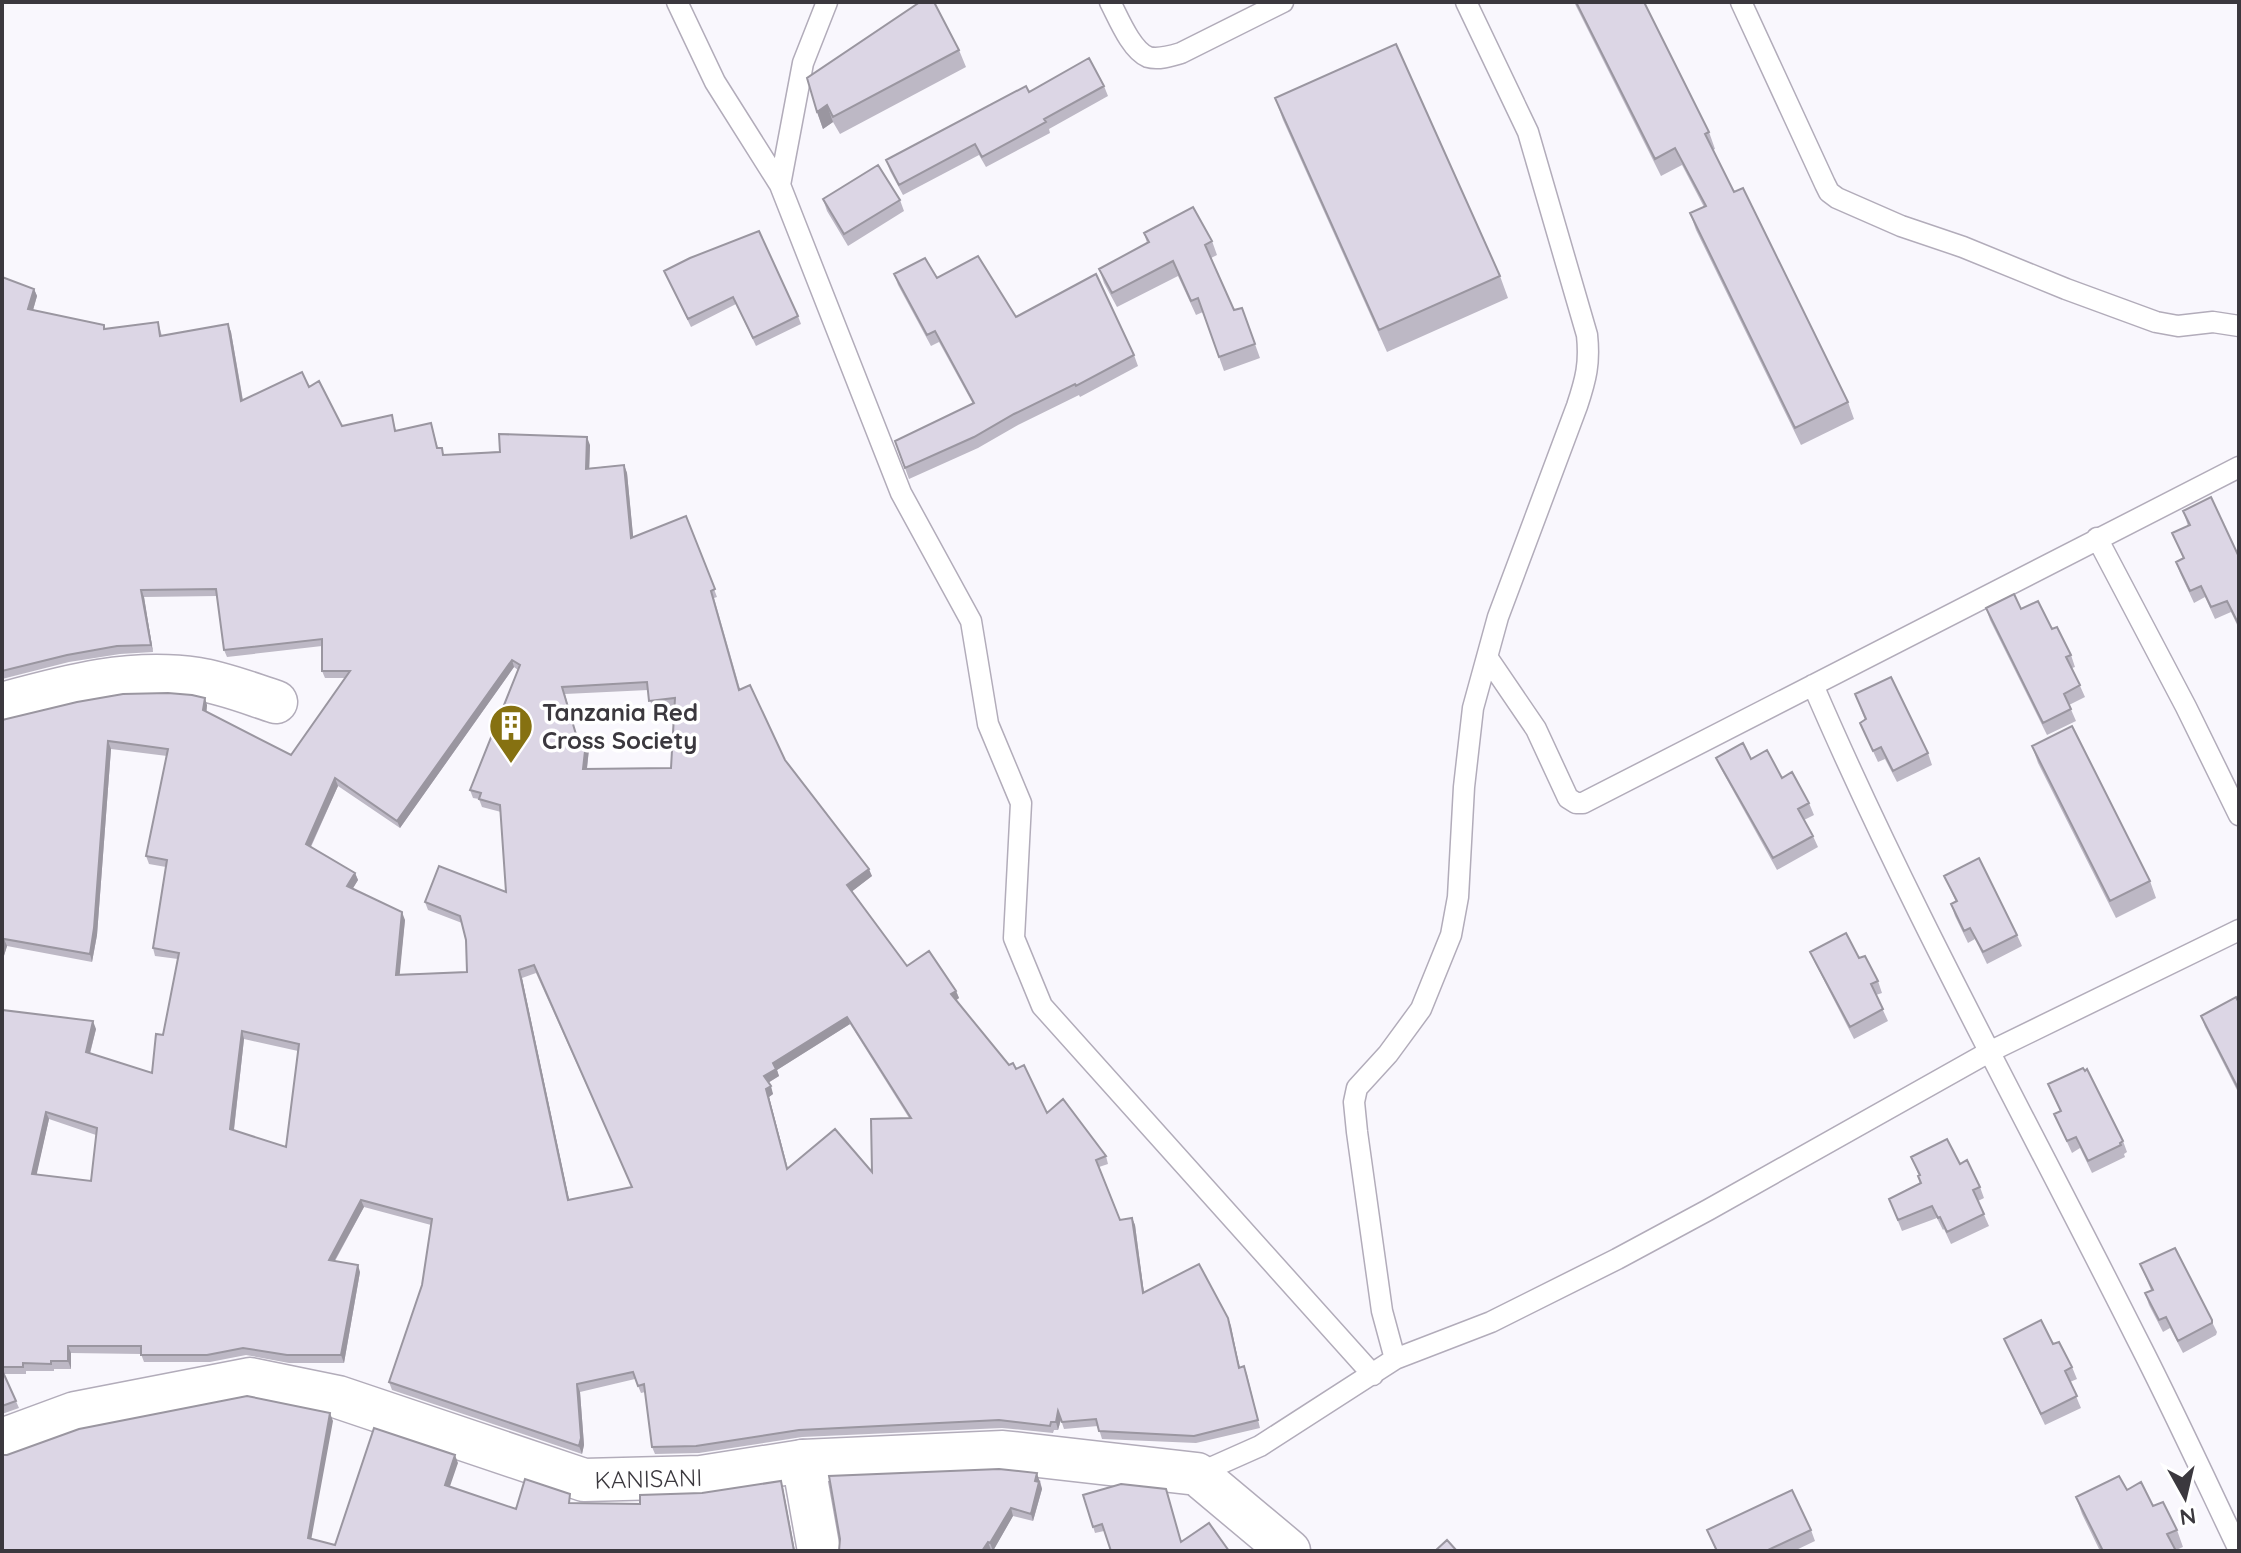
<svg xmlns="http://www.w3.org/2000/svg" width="2241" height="1553" viewBox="0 0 2241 1553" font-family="Quicksand,sans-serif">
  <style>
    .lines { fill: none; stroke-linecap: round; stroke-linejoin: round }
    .service-casing { stroke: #b2acba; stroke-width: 23 }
    .minor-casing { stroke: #b2acba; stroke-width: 45 }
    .service { stroke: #fff; stroke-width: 20 }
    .minor { stroke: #fff; stroke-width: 42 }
    .wall { fill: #bdb8c5; fill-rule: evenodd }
    .shaded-wall { fill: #9a96a0 }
    .building { fill: #dcd6e5; stroke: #9a96a0; stroke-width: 2; fill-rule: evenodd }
    .labels { text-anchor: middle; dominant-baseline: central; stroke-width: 7; stroke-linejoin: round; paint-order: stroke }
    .poi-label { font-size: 24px; font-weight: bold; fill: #3b383e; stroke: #fff; text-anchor: start }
    .street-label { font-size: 24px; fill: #3b383e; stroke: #fff }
  </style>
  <rect width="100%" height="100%" fill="#f9f7fd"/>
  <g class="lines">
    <g class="service-casing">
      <path id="service" d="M 677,2 L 715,82 L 780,185 L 901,493 L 971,621 L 988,724 L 1021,803 L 1014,938 L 1042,1006 L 1373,1375
        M 1110,2 C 1118,17 1131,50 1148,57 C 1158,60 1171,56 1181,53 L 1283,2
        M 1741,2 L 1825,184 L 1829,192 L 1837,198 L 1901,226 L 1963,247 L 2066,289 L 2156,322 L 2178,326 L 2213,322 L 2239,326
        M 780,185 L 803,63 L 827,2
        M 2097,538 L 2186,707 L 2239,815
        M 1487,657 L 1536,729 L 1568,798 L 1576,803 L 1583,803 L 2239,467
        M 1813,685 C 1909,908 2027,1120 2136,1337 C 2172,1407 2205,1479 2239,1550
        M 1395,1359 L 1382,1311 L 1357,1132 L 1354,1102 L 1357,1088 L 1388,1054 L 1421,1009 L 1451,935 L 1458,897 L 1464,787 L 1473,708 L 1498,617 L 1577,406 C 1586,379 1590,363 1587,335 L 1528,132 L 1466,2
        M 1197,1474 L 1260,1446 L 1395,1359 L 1491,1322 L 1617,1259 L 1708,1210 L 1989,1052 L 2239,930"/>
    </g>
    <g class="minor-casing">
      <g id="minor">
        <path d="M 2,704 C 68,686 129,669 198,679 C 224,683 251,694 276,702"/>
        <path id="s1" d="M 2,1440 L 75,1413 L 250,1379 L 338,1397 L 584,1480 L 701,1477 L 803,1461 L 1003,1452 L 1197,1474 L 1289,1551"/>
        <path d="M 803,1461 L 819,1551"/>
      </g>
    </g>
    <use href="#service" class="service"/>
    <use href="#minor" class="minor"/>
  </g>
  <path class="wall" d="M 1574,2 L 1644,2 L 1709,132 L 1715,149 L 1713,150 L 1734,192 L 1848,402 L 1854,419 L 1801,445 L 1696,230 L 1690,213 L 1704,207 L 1682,165 L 1661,176 Z
    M 959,50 L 966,67 L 840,134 L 833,122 L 823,129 L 817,112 Z
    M 1104,86 L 1108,96 L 1049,129 L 1050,133 L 986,167 L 979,155 L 903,195 L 890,171 L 886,160 L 1029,92 Z
    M 1275,98 L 1500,276 L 1508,298 L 1387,352 L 1283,120 Z
    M 823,199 L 900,200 L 904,211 L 848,246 L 827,211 Z
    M 1144,233 L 1212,241 L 1217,255 L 1211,258 L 1234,310 L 1242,308 L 1260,358 L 1224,371 L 1203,312 L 1196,315 L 1178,276 L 1117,307 L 1104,283 L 1099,269 L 1147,243 Z
    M 664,271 L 798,316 L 801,324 L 756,346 L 736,304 L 691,327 Z
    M 894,274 L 937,278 L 1016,317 L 1134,355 L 1138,366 L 1080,397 L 1079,395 L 1018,425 L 978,448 L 909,479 L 895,441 L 973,404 L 939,342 L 931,346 L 898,285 Z
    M 2,277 L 34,289 L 37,296 L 33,310 L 105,329 L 158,322 L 162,336 L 228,324 L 231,332 L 243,400 L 309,387 L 342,426 L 394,423 L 396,431 L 431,423 L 438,448 L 445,455 L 590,445 L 589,468 L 624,465 L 627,473 L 633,537 L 686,516 L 717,597 L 714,598 L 740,689 L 785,760 L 872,876 L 852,891 L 907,966 L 956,991 L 959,998 L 956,1000 L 1009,1065 L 1016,1069 L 1047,1113 L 1106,1156 L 1108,1164 L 1099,1167 L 1120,1220 L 1132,1218 L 1135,1225 L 1144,1293 L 1228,1318 L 1240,1367 L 1244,1366 L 1247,1374 L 1260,1428 L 1196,1443 L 1102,1439 L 1098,1426 L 1064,1429 L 1061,1420 L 1058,1430 L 1054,1430 L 1053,1433 L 1002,1428 L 802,1437 L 699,1453 L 655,1454 L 652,1447 L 645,1392 L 641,1393 L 635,1379 L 580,1392 L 584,1445 L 582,1454 L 392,1390 L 389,1382 L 422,1285 L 431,1225 L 364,1207 L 335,1261 L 360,1272 L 344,1363 L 289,1363 L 246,1355 L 210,1362 L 144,1362 L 141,1354 L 71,1353 L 71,1369 L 54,1369 L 54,1371 L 26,1371 L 26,1374 L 4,1374 L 19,1408 L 2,1414 L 2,1010 L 96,1029 L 90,1054 L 152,1073 L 163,1035 L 178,959 L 155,956 L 153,948 L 166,867 L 149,864 L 146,856 L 167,756 L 111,749 L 97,935 L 92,962 L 7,946 L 2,962 L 2,720 L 207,705 L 206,712 L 291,755 L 345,678 L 325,678 L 322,671 L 322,646 L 227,657 L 224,650 L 217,596 L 144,597 L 153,652 L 120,654 L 69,662 L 2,679 ZM 514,667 L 518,670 L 470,790 L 473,798 L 479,799 L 482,807 L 501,812 L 506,892 L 425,902 L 428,910 L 462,923 L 466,940 L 467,972 L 399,974 L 405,920 L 353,888 L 358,880 L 355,873 L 311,847 L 338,786 L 400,828 ZM 648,690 L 652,708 L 674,706 L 671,768 L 587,769 L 589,749 L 578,741 L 565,694 ZM 536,973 L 632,1187 L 569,1200 L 522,978 ZM 850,1024 L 909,1118 L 872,1172 L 788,1169 L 769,1097 L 773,1094 L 768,1083 L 779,1076 L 777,1070 ZM 244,1039 L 298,1051 L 286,1147 L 234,1130 ZM 49,1119 L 96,1135 L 91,1181 L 36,1175 Z
    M 2183,511 L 2239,557 L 2239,629 L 2231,612 L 2215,619 L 2205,597 L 2194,603 L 2180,573 L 2176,562 L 2183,558 L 2172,533 L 2188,526 Z
    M 1986,608 L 2021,609 L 2052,629 L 2071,655 L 2075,667 L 2072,668 L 2085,697 L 2069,705 L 2076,721 L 2047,735 L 1990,620 Z
    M 1855,694 L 1928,753 L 1932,765 L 1897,782 L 1885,759 L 1878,762 L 1860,723 L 1865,720 Z
    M 2032,746 L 2150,881 L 2156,898 L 2116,918 L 2038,763 Z
    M 1716,758 L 1751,759 L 1782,778 L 1809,803 L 1814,815 L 1804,820 L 1813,836 L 1818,847 L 1777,870 L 1721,769 Z
    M 1944,876 L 2017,935 L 2022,946 L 1987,964 L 1975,939 L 1968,943 L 1955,916 L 1951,904 L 1956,902 Z
    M 1810,952 L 1878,981 L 1882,993 L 1876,995 L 1888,1021 L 1854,1039 L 1815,963 Z
    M 2239,1003 L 2239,1094 L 2205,1027 L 2201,1016 Z
    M 2048,1084 L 2123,1141 L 2127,1152 L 2124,1154 L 2125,1157 L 2092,1173 L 2080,1148 L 2072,1153 L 2054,1114 L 2060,1111 Z
    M 1911,1157 L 1960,1164 L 1980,1187 L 1984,1198 L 1978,1201 L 1989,1226 L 1951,1244 L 1944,1229 L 1943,1230 L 1937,1218 L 1902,1231 L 1889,1199 L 1920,1183 L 1918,1176 L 1919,1176 Z
    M 2175,1248 L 2217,1332 L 2216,1335 L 2183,1353 L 2170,1328 L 2163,1332 L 2149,1305 L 2145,1293 L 2151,1290 L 2140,1264 Z
    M 2004,1339 L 2053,1344 L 2072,1367 L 2077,1379 L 2070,1382 L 2081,1408 L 2045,1425 L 2009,1350 Z
    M 1040,1480 L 1042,1489 L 1033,1521 L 1013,1516 L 993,1551 L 839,1551 Z
    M 1083,1495 L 1182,1541 L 1229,1551 L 1104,1531 L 1095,1533 Z
    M 2076,1497 L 2153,1506 L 2177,1530 L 2183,1547 L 2176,1550 L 2176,1551 L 2100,1551 L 2082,1514 Z
    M 1707,1530 L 1811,1530 L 1815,1541 L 1794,1551 L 1716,1551 Z"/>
  <path class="shaded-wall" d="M 827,105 L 833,122 L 823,129 L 817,112 Z
    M 34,289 L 37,296 L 31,317 L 28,309 Z
    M 228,324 L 231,332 L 244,408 L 241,401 Z
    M 587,437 L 590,445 L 589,476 L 586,469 Z
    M 624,465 L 627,473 L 634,545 L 631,538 Z
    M 141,590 L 144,597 L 153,652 L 151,645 Z
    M 512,660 L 514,667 L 400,828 L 397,821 Z
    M 205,698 L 207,705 L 206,718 L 203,710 Z
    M 108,741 L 111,749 L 97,935 L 92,962 L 90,954 Z
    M 586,742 L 589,749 L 586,776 L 583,769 Z
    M 335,778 L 338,786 L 308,852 L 306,844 Z
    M 869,869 L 872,876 L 850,893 L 847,885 Z
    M 355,873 L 358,880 L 350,893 L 347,886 Z
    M 402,912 L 405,920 L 399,982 L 396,975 Z
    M 4,939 L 7,946 L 2,962 L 2,946 Z
    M 519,970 L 522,978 L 571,1208 L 568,1200 Z
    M 956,991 L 959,998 L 954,1002 L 951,994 Z
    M 847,1017 L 850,1024 L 777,1070 L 779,1076 L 766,1084 L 764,1076 L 773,1063 Z
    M 93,1021 L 96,1029 L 88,1060 L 86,1052 Z
    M 242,1031 L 244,1039 L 233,1137 L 230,1129 Z
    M 771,1086 L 773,1094 L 769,1097 L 790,1177 L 766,1089 Z
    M 46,1112 L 49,1119 L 35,1182 L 32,1174 Z
    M 361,1200 L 364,1207 L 331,1267 L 329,1260 Z
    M 1132,1218 L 1135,1225 L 1145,1301 L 1143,1293 Z
    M 358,1265 L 360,1272 L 344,1363 L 341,1355 Z
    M 1228,1318 L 1231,1326 L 1241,1375 L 1239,1368 Z
    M 68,1346 L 71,1353 L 71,1369 L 68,1361 Z
    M 577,1384 L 580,1392 L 584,1445 L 582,1454 L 579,1446 Z
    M 1058,1411 L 1061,1419 L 1058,1430 L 1056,1422 Z
    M 330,1413 L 333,1421 L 310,1546 L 308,1538 Z
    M 455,1455 L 458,1463 L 448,1492 L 445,1485 Z
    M 1037,1473 L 1042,1489 L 1033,1521 L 1031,1514 Z
    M 781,1481 L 783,1488 L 795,1551 L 794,1551 Z
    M 1011,1508 L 1013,1516 L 993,1551 L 990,1543 Z
    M 988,1542 L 991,1550 L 990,1551 L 982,1551 Z"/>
  <path class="building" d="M 920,2 L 934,2 L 959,50 L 833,117 L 827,105 L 817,112 L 807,78 Z
    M 1576,2 L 1644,2 L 1709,132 L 1705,134 L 1734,192 L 1743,188 L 1848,402 L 1795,428 L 1690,213 L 1706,206 L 1675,148 L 1655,159 Z
    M 1396,44 L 1500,276 L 1379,330 L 1275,98 Z
    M 1089,58 L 1104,86 L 1044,119 L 1046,122 L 982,157 L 975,144 L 899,185 L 886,160 L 1026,86 L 1029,92 Z
    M 878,165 L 900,200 L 844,234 L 823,199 Z
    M 1193,207 L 1212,241 L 1205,245 L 1234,310 L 1242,308 L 1255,344 L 1219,357 L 1198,298 L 1191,301 L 1173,261 L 1112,293 L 1099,269 L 1149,242 L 1144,233 Z
    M 759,231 L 798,316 L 753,338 L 733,297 L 688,319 L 664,271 L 690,258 Z
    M 978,256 L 1016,317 L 1096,274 L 1134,355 L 1076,386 L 1075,384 L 1014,414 L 974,437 L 905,468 L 895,441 L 974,403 L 935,331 L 927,335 L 894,274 L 925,258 L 937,278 Z
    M 2,277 L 34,289 L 28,309 L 104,325 L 104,329 L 158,322 L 160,336 L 228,324 L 241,401 L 302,372 L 309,387 L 319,381 L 342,426 L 392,415 L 395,431 L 431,423 L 437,448 L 442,448 L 443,455 L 500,452 L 499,434 L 587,437 L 586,469 L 624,465 L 631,538 L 686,516 L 715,589 L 711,591 L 739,690 L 750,685 L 785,760 L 869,869 L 847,885 L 907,966 L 929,951 L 956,991 L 951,994 L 1009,1065 L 1013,1063 L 1016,1069 L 1024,1065 L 1047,1113 L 1063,1099 L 1106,1156 L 1096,1160 L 1120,1220 L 1132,1218 L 1143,1293 L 1199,1264 L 1228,1318 L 1239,1368 L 1244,1366 L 1258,1420 L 1194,1436 L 1099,1431 L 1096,1419 L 1062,1422 L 1058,1411 L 1056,1422 L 1051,1422 L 1050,1426 L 999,1420 L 799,1430 L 696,1446 L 652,1447 L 644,1384 L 638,1386 L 633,1372 L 577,1384 L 581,1438 L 579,1446 L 389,1382 L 422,1285 L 432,1219 L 361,1200 L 329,1260 L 358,1265 L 341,1355 L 287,1355 L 243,1348 L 207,1355 L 141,1355 L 141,1346 L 68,1346 L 68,1361 L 51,1361 L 51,1364 L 23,1363 L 23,1367 L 2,1367 L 2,1010 L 93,1021 L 86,1052 L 152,1073 L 156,1034 L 163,1035 L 179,953 L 153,948 L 167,860 L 146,856 L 168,749 L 108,741 L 94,928 L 90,954 L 4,939 L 2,946 L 2,720 L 77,702 L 123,694 L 168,693 L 192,695 L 205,698 L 203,710 L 291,755 L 350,671 L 322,671 L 322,639 L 224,650 L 216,589 L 141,590 L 151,645 L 117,646 L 67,655 L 2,671 ZM 512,660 L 520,665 L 470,790 L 481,793 L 479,799 L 500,805 L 506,892 L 439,866 L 425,902 L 460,916 L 466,940 L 467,972 L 396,975 L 402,912 L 347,886 L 355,873 L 306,844 L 335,778 L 397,821 ZM 647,682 L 649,701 L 675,698 L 671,768 L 583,769 L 586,742 L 578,741 L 562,687 ZM 534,965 L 632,1187 L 568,1200 L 519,970 ZM 847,1017 L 911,1118 L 871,1119 L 872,1172 L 835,1129 L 787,1169 L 766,1089 L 771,1086 L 764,1076 L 776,1069 L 773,1063 ZM 242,1031 L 299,1044 L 286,1147 L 230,1129 ZM 46,1112 L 97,1128 L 91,1181 L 32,1174 Z
    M 2211,497 L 2239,557 L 2239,625 L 2227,601 L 2211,607 L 2201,586 L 2190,591 L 2176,562 L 2184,558 L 2172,533 L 2190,525 L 2183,511 Z
    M 2014,594 L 2021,609 L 2038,601 L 2052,629 L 2057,627 L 2071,655 L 2066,657 L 2080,685 L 2064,694 L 2071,709 L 2043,723 L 1986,608 Z
    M 1891,677 L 1928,753 L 1893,771 L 1881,747 L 1873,751 L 1860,723 L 1866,719 L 1855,694 Z
    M 2072,726 L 2150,881 L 2110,901 L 2032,746 Z
    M 1743,743 L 1751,759 L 1767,750 L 1782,778 L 1792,772 L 1809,803 L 1798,809 L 1813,836 L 1773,858 L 1716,758 Z
    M 1979,858 L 2017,935 L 1983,952 L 1970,928 L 1964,931 L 1951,904 L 1957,901 L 1944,876 Z
    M 1846,933 L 1859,958 L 1865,956 L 1878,981 L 1871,984 L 1883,1009 L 1850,1027 L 1810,952 Z
    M 2236,997 L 2239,1003 L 2239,1090 L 2201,1016 Z
    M 2083,1068 L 2085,1071 L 2087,1069 L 2123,1141 L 2120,1143 L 2121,1145 L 2088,1161 L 2076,1137 L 2067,1141 L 2054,1114 L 2061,1111 L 2048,1084 Z
    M 1947,1139 L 1960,1164 L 1967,1160 L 1980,1187 L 1973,1190 L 1984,1214 L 1947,1232 L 1940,1217 L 1938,1218 L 1932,1206 L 1898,1220 L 1889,1199 L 1921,1183 L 1918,1176 L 1920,1175 L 1911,1157 Z
    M 2175,1248 L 2212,1320 L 2212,1323 L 2178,1341 L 2166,1317 L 2159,1320 L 2145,1293 L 2153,1290 L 2140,1264 Z
    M 2041,1320 L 2053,1344 L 2059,1342 L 2072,1367 L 2065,1371 L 2077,1396 L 2041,1414 L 2004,1339 Z
    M 2,1370 L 16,1401 L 2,1406 Z
    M 247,1396 L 330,1413 L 308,1538 L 335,1545 L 374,1428 L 455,1455 L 445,1485 L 516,1509 L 525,1479 L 570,1494 L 569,1503 L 640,1504 L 640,1495 L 702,1493 L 781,1481 L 794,1551 L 2,1551 L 2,1455 L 7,1455 L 79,1429 Z
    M 999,1469 L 1037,1473 L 1035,1481 L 1039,1482 L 1031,1514 L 1011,1508 L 990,1543 L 988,1542 L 982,1551 L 839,1551 L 840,1539 L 829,1476 Z
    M 2119,1476 L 2127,1490 L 2141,1482 L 2153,1506 L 2163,1502 L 2177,1530 L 2167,1534 L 2176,1551 L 2103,1551 L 2076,1497 Z
    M 1121,1484 L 1166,1489 L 1181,1542 L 1209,1523 L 1229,1551 L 1111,1551 L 1102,1524 L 1093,1527 L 1083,1495 Z
    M 1792,1490 L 1811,1530 L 1766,1551 L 1717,1551 L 1707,1530 Z
    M 1447,1540 L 1457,1551 L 1435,1551 Z"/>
  <defs>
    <g id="building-pin" transform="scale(2.3)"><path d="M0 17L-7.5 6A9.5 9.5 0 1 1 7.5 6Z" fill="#867111" stroke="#fff"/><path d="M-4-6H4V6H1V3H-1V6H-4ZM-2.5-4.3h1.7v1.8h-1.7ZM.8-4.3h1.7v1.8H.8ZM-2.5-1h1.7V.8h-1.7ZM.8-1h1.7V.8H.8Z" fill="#fff"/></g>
  </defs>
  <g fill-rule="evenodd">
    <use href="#building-pin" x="511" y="726"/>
  </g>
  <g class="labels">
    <g class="poi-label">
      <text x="542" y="712">Tanzania Red<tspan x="542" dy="28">Cross Society</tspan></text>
    </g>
    <g class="street-label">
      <text stroke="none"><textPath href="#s1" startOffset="670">KANISANI</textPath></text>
    </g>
  </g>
  <rect width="2241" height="1553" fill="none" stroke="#3b383e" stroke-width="8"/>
  <g transform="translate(2185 1497) rotate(172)" stroke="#ffffff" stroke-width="6" paint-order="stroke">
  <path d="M0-6L14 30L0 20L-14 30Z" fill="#3b383e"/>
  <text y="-12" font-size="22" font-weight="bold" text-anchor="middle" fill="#3b383e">N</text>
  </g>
</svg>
